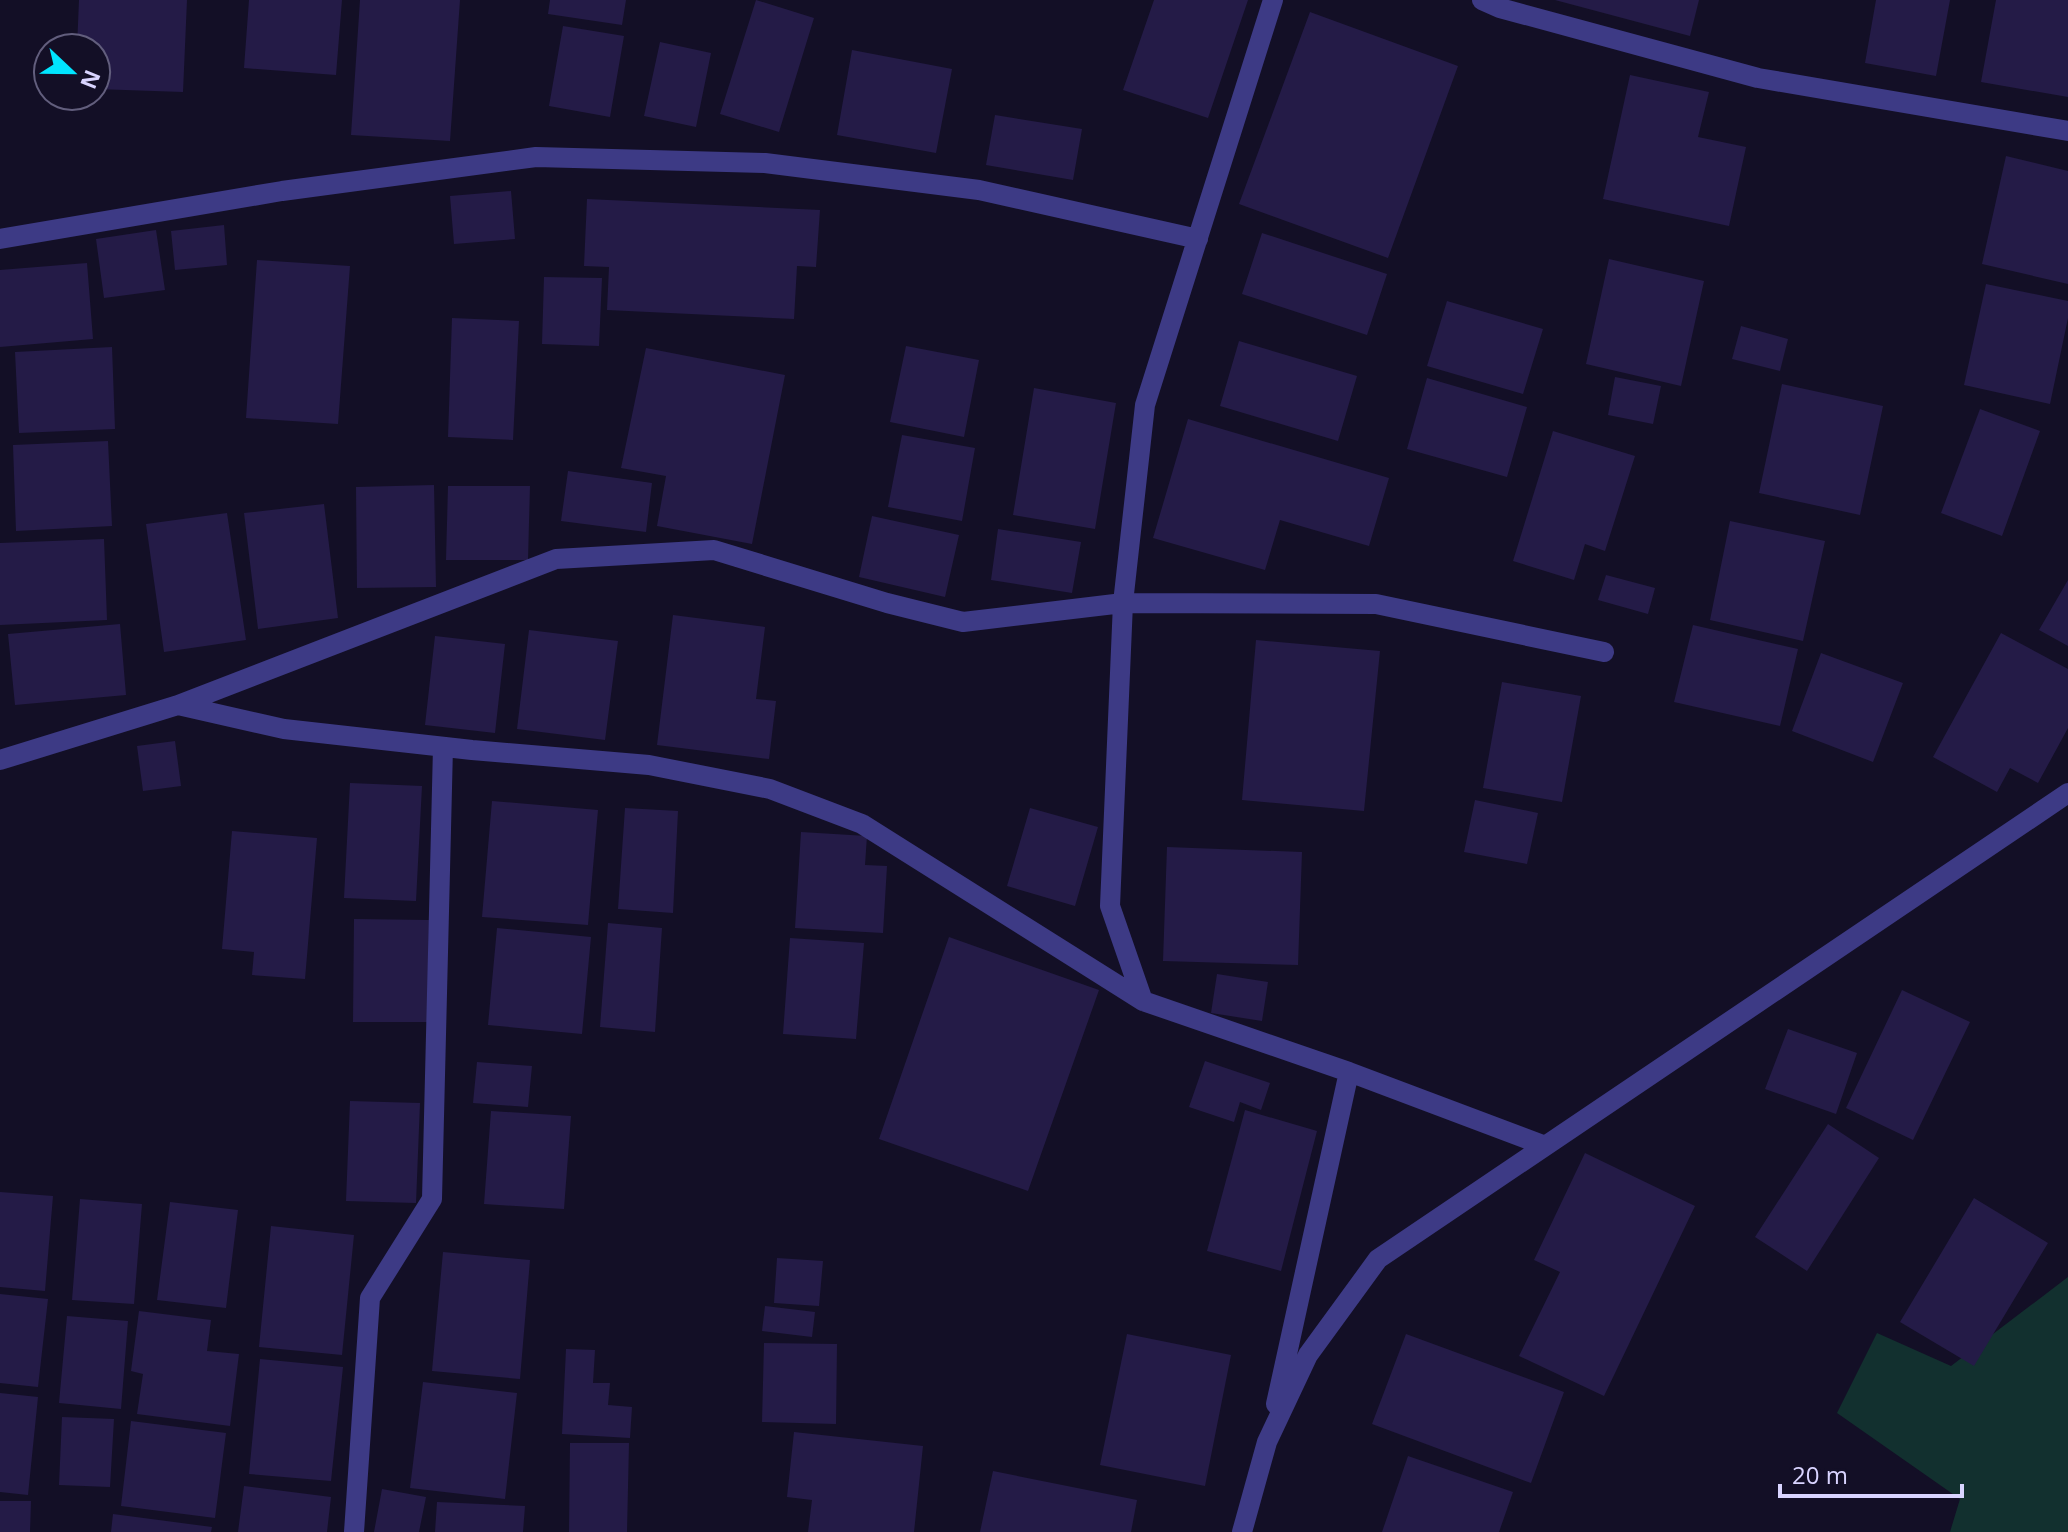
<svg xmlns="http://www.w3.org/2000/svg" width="2068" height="1532" viewBox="0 0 2068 1532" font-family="'Open Sans',sans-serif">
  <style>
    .green { fill: #12302f }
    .building { fill: #241b47 }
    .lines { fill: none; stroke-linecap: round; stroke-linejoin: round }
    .minor { stroke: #3d3a85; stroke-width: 20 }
  </style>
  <rect width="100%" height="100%" fill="#130f26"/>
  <path class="green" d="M 2068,1277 L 2068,1532 L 1950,1532 L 1960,1499 L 1837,1413 L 1877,1333 L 1951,1366 Z"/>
  <path class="building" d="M 79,0 L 187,0 L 183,92 L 96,89 L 96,48 L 77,48 Z
    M 249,0 L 342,0 L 336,75 L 244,68 Z
    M 360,0 L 460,0 L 450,141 L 351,135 Z
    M 550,0 L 626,0 L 622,25 L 548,14 Z
    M 756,0 L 814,18 L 779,132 L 720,114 Z
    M 1154,0 L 1248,0 L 1208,118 L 1123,90 Z
    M 1555,0 L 1699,0 L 1690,36 Z
    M 1876,0 L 1950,0 L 1936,76 L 1865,63 Z
    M 1996,0 L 2068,0 L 2068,97 L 1981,82 Z
    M 1310,12 L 1458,66 L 1388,258 L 1239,204 Z
    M 563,26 L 624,36 L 610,117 L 549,106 Z
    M 660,42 L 711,53 L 696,127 L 644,116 Z
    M 852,50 L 952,69 L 936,153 L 837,135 Z
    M 1630,75 L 1709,92 L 1698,137 L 1746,147 L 1729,226 L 1603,199 Z
    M 995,115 L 1082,129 L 1073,180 L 986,165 Z
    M 2006,156 L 2068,171 L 2068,284 L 1982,264 Z
    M 511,191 L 515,239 L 454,244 L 450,196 Z
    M 587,199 L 820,210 L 816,267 L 797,266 L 794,319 L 607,310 L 609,267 L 584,266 Z
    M 224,225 L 227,265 L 175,270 L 171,231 Z
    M 156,230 L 165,290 L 104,298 L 96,239 Z
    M 1262,233 L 1387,274 L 1367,335 L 1242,294 Z
    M 1609,259 L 1704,281 L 1681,386 L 1586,364 Z
    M 257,260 L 350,266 L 338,424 L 246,418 Z
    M 87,263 L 93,339 L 0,347 L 0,270 Z
    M 544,277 L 602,278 L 599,346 L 542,344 Z
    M 1986,284 L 2068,301 L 2068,318 L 2050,404 L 1964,385 Z
    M 1447,301 L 1543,329 L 1523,394 L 1427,366 Z
    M 452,318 L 519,321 L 513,440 L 448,437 Z
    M 1741,326 L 1788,339 L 1780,371 L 1732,359 Z
    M 1239,341 L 1357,376 L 1338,441 L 1220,406 Z
    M 906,346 L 979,360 L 964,437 L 890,422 Z
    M 112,347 L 115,429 L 19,433 L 15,352 Z
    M 646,348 L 785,375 L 752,544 L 657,526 L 666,476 L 621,468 Z
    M 1615,377 L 1661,386 L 1653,424 L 1608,415 Z
    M 1427,378 L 1527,407 L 1507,477 L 1407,449 Z
    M 1782,384 L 1883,406 L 1860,515 L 1759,493 Z
    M 1034,388 L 1116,403 L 1095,529 L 1013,515 Z
    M 1980,409 L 2040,431 L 2002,536 L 1941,513 Z
    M 1188,419 L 1389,478 L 1369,546 L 1280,520 L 1265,570 L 1153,538 Z
    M 1553,431 L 1635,456 L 1605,551 L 1585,544 L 1574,580 L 1513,561 Z
    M 902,435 L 975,448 L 962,521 L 888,507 Z
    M 108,441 L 112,526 L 16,531 L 13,445 Z
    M 568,471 L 652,483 L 646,532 L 561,521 Z
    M 434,485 L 436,587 L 357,588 L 356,487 Z
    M 448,486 L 530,486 L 528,560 L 446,560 Z
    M 324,504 L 338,618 L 258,629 L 244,513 Z
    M 227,513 L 246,640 L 164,652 L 146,524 Z
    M 872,516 L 959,535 L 945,597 L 859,577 Z
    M 1730,521 L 1825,541 L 1803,641 L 1710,620 Z
    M 998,529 L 1081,542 L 1072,593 L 991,580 Z
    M 104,539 L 107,620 L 0,625 L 0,543 Z
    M 1606,575 L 1655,588 L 1648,614 L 1598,600 Z
    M 2068,580 L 2068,646 L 2039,630 Z
    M 673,615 L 765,627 L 756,699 L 776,701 L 769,759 L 657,745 Z
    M 120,624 L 126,695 L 15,705 L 8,634 Z
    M 1693,625 L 1798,649 L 1780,726 L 1674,702 Z
    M 529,630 L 618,641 L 605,740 L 517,729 Z
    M 2001,633 L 2068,669 L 2068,728 L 2038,783 L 2010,768 L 1997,792 L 1933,757 Z
    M 435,636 L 505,644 L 495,733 L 425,725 Z
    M 1256,640 L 1380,651 L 1364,811 L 1242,800 Z
    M 1821,653 L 1903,683 L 1873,762 L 1792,731 Z
    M 1502,682 L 1581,696 L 1562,802 L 1483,788 Z
    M 175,741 L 181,786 L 143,791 L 137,746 Z
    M 350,783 L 422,786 L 416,901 L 344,898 Z
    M 1475,800 L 1538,813 L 1527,864 L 1464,852 Z
    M 492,801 L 598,810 L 588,925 L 482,917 Z
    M 625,808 L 678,811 L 673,913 L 618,909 Z
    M 1030,808 L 1098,827 L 1075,906 L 1007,886 Z
    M 232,831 L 317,838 L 305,979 L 252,975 L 254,952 L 222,949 Z
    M 801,832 L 867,836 L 865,865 L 887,866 L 883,933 L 795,928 Z
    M 1167,847 L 1302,852 L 1298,965 L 1163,961 Z
    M 354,919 L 429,920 L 428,1022 L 353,1022 Z
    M 608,923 L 662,928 L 655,1032 L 600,1027 Z
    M 497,928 L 591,937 L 582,1034 L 488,1025 Z
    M 949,937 L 1099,990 L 1028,1191 L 879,1139 Z
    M 790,938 L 864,943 L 856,1039 L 783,1034 Z
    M 1217,974 L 1268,982 L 1262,1021 L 1211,1013 Z
    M 1902,990 L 1970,1022 L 1913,1140 L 1846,1108 Z
    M 1788,1029 L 1857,1053 L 1836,1114 L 1765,1089 Z
    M 1205,1061 L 1270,1083 L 1261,1110 L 1240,1102 L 1234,1122 L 1189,1107 Z
    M 477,1062 L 532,1066 L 528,1107 L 473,1103 Z
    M 350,1101 L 420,1103 L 416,1203 L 346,1201 Z
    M 1245,1110 L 1317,1131 L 1281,1271 L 1207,1251 Z
    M 491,1111 L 571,1116 L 564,1209 L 484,1204 Z
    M 1828,1124 L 1879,1158 L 1807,1271 L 1755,1237 Z
    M 1585,1153 L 1695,1206 L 1604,1396 L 1519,1356 L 1560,1272 L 1534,1260 Z
    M 0,1192 L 53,1196 L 45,1291 L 0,1287 Z
    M 1974,1198 L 2048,1243 L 1974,1366 L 1900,1322 Z
    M 80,1199 L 142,1204 L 134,1304 L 72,1300 Z
    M 170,1202 L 238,1210 L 226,1308 L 157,1300 Z
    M 271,1226 L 354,1235 L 342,1355 L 259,1347 Z
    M 443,1252 L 530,1260 L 520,1379 L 432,1371 Z
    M 777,1258 L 823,1261 L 819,1306 L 774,1303 Z
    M 0,1294 L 48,1299 L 38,1387 L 0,1383 Z
    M 765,1306 L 815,1312 L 812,1337 L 762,1331 Z
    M 139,1311 L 211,1320 L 207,1351 L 239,1354 L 230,1426 L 137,1414 L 143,1374 L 131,1371 Z
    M 67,1316 L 128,1321 L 121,1409 L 59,1403 Z
    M 1127,1334 L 1231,1355 L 1205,1486 L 1100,1465 Z
    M 1406,1334 L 1564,1392 L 1531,1483 L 1372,1424 Z
    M 764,1343 L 837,1344 L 836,1424 L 762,1422 Z
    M 566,1349 L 595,1350 L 593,1383 L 610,1383 L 608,1405 L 632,1407 L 630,1438 L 562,1434 Z
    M 260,1359 L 343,1367 L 331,1481 L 249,1474 Z
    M 423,1382 L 517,1393 L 505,1499 L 410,1488 Z
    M 0,1393 L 38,1397 L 28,1495 L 0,1492 Z
    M 62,1417 L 114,1419 L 110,1487 L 59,1485 Z
    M 131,1421 L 226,1433 L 215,1518 L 121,1506 Z
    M 794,1432 L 923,1446 L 914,1532 L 808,1532 L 812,1500 L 787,1497 Z
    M 570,1443 L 629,1443 L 627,1532 L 569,1532 Z
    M 1408,1456 L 1513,1492 L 1499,1532 L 1382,1532 Z
    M 993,1471 L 1137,1500 L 1131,1532 L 980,1532 Z
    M 244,1486 L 331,1497 L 327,1532 L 238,1532 Z
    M 382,1489 L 426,1497 L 419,1532 L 374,1532 Z
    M 0,1501 L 31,1501 L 30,1532 L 0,1532 Z
    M 437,1502 L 525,1506 L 523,1532 L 435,1532 Z
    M 113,1514 L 212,1527 L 211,1532 L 111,1532 Z"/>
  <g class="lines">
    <path class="minor" d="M 1273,0 L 1145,405 L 1123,603 L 1110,906 L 1143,1001 L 1349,1072 L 1543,1145
      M 1482,0 L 1500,8 L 1758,78 L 2068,131
      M 0,239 L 282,191 L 536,157 L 765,163 L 979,190 L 1198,239
      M 0,760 L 178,705
      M 1143,1001 L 862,824 L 770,789 L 649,765 L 472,750 L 284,729 L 178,705 L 556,559 L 714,550 L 887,603 L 963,622 L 1123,603 L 1376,604 L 1604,652
      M 1276,1404 L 1349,1072
      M 354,1532 L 370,1298 L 432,1199 L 443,747
      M 1242,1532 L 1267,1442 L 1308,1355 L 1378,1259 L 2068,793"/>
  </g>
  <g transform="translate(72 72) rotate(112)"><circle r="38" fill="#130f26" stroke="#625e7d" stroke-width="2"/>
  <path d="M0-6L14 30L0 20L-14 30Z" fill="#00e5ff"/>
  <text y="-12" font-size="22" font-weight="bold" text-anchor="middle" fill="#d9d4ff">N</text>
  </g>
  <path d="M1780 1484v12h182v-12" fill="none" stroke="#d9d4ff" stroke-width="4"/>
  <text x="1792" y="1484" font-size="24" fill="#d9d4ff" stroke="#130f26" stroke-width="6" paint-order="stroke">20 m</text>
</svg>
